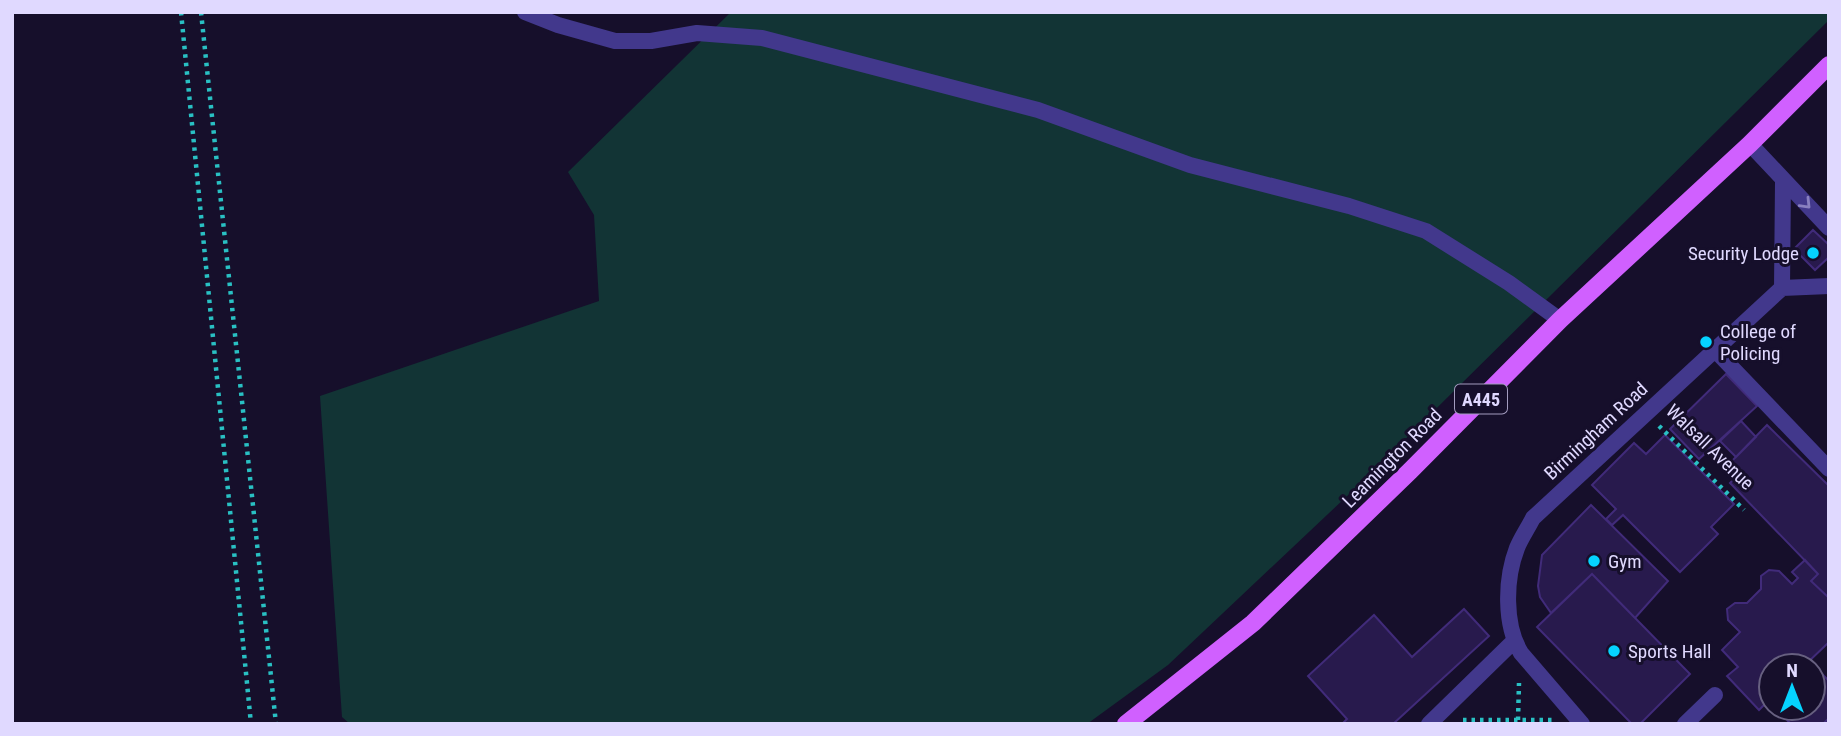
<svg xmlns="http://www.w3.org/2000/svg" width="1841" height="736" viewBox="0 0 1841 736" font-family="'Roboto Condensed',sans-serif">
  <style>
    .green { fill: #123435 }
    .building { fill: #281a4d; stroke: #412b7a; stroke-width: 2 }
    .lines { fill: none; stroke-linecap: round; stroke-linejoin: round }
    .path { stroke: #29c0c3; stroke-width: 4.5; stroke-dasharray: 3.5 5; stroke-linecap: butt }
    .service { stroke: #42388c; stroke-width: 16 }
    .primary { stroke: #d060ff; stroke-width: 18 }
    .oneway { stroke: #8980c0 }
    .poi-dot { fill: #05d3ff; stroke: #160f2b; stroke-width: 2.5 }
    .labels { text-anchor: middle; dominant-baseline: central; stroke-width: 6; stroke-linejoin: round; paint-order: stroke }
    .shield { fill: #160f2b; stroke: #a39cbf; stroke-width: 2 }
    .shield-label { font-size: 18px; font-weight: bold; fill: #e0d9ff }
    .poi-label { font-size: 19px; fill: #e0d9ff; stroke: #160f2b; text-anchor: start }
    .street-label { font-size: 19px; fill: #e0d9ff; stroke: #160f2b }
  </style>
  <rect width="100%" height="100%" fill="#160f2b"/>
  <path class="green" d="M 731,12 L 1829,12 L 1829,20 L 1363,481 L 1168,665 L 1087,724 L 350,724 L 342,717 L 320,396 L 599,301 L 594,215 L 568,172 Z"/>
  <path class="building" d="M 1813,230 L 1829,245 L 1829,257 L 1815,270 L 1794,249 Z
    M 1726,374 L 1757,406 L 1699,459 L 1670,429 Z
    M 1741,421 L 1756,437 L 1736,457 L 1720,441 Z
    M 1767,425 L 1829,486 L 1829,598 L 1811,581 L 1818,574 L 1730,483 L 1737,476 L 1728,465 Z
    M 1665,435 L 1734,504 L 1711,527 L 1718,534 L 1680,572 L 1623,515 L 1612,525 L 1606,519 L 1616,509 L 1592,485 L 1634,443 L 1646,454 Z
    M 1591,505 L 1668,581 L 1635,618 L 1592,574 L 1551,613 L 1540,597 L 1538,586 L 1542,555 Z
    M 1805,560 L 1818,574 L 1811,581 L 1829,598 L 1829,642 L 1804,666 L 1771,666 L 1771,698 L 1759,710 L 1727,676 L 1738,667 L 1722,650 L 1740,632 L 1728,620 L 1727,609 L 1735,603 L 1747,603 L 1761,589 L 1761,576 L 1769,570 L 1779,571 L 1792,584 L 1798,578 L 1792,572 Z
    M 1592,574 L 1690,674 L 1640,724 L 1632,724 L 1537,627 Z
    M 1464,609 L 1489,636 L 1393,724 L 1342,724 L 1347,719 L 1308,676 L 1374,615 L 1412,657 Z
    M 1815,667 L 1829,681 L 1829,718 L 1823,724 L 1791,724 L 1775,708 L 1813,708 L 1813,669 Z"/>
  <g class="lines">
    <path class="path" d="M 181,12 L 251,724
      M 201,12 L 276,724
      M 1659,426 L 1744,510
      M 1463,720 L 1552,720
      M 1518,720 L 1519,683"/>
    <path class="service" d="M 525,12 L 558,25 L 615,41 L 651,41 L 697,33 L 762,38 L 1038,110 L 1190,165 L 1349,206 L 1426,231 L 1509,283 L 1560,320
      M 1750,144 L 1829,228
      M 1782,288 L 1783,181
      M 1782,288 L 1829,286
      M 1715,350 L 1829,469
      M 1429,724 L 1514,641
      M 1582,724 L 1521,653 C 1504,625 1505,579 1517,548 C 1521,538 1528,528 1533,518 L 1782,288
      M 1685,724 L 1715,695"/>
    <path class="primary" d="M 1126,724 L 1253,623 L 1410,471 L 1560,320 L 1750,144 L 1829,65"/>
  </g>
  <defs><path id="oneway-chevron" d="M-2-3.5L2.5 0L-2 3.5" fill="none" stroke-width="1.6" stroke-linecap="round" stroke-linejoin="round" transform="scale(1.75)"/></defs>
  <use class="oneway" href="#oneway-chevron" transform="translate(1806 204) rotate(46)"/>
  <g class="poi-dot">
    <circle cx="1813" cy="253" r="7"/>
    <circle cx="1706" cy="342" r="7"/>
    <circle cx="1594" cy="561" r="7"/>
    <circle cx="1614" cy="651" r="7"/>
  </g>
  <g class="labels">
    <rect class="shield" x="1455" y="384.5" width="52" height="29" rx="5"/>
    <g class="shield-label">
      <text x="1481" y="399">A445</text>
    </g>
    <g class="poi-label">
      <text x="1799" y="253" text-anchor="end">Security Lodge</text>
      <text x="1720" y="331">College of<tspan x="1720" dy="22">Policing</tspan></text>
      <text x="1608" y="561">Gym</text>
      <text x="1628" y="651">Sports Hall</text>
    </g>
    <g class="street-label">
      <text transform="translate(1596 431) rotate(-43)">Birmingham Road</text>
      <text transform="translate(1710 447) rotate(44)">Walsall Avenue</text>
      <text transform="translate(1392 458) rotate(-45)">Leamington Road</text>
    </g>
  </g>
  <rect width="1841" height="736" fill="none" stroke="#e0d9ff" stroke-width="28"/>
  <g transform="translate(1792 687)"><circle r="33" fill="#160f2b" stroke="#676080" stroke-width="2"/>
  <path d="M0-5L12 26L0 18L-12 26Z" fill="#05d3ff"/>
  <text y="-10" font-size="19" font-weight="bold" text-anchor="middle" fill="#e0d9ff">N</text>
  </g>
</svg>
